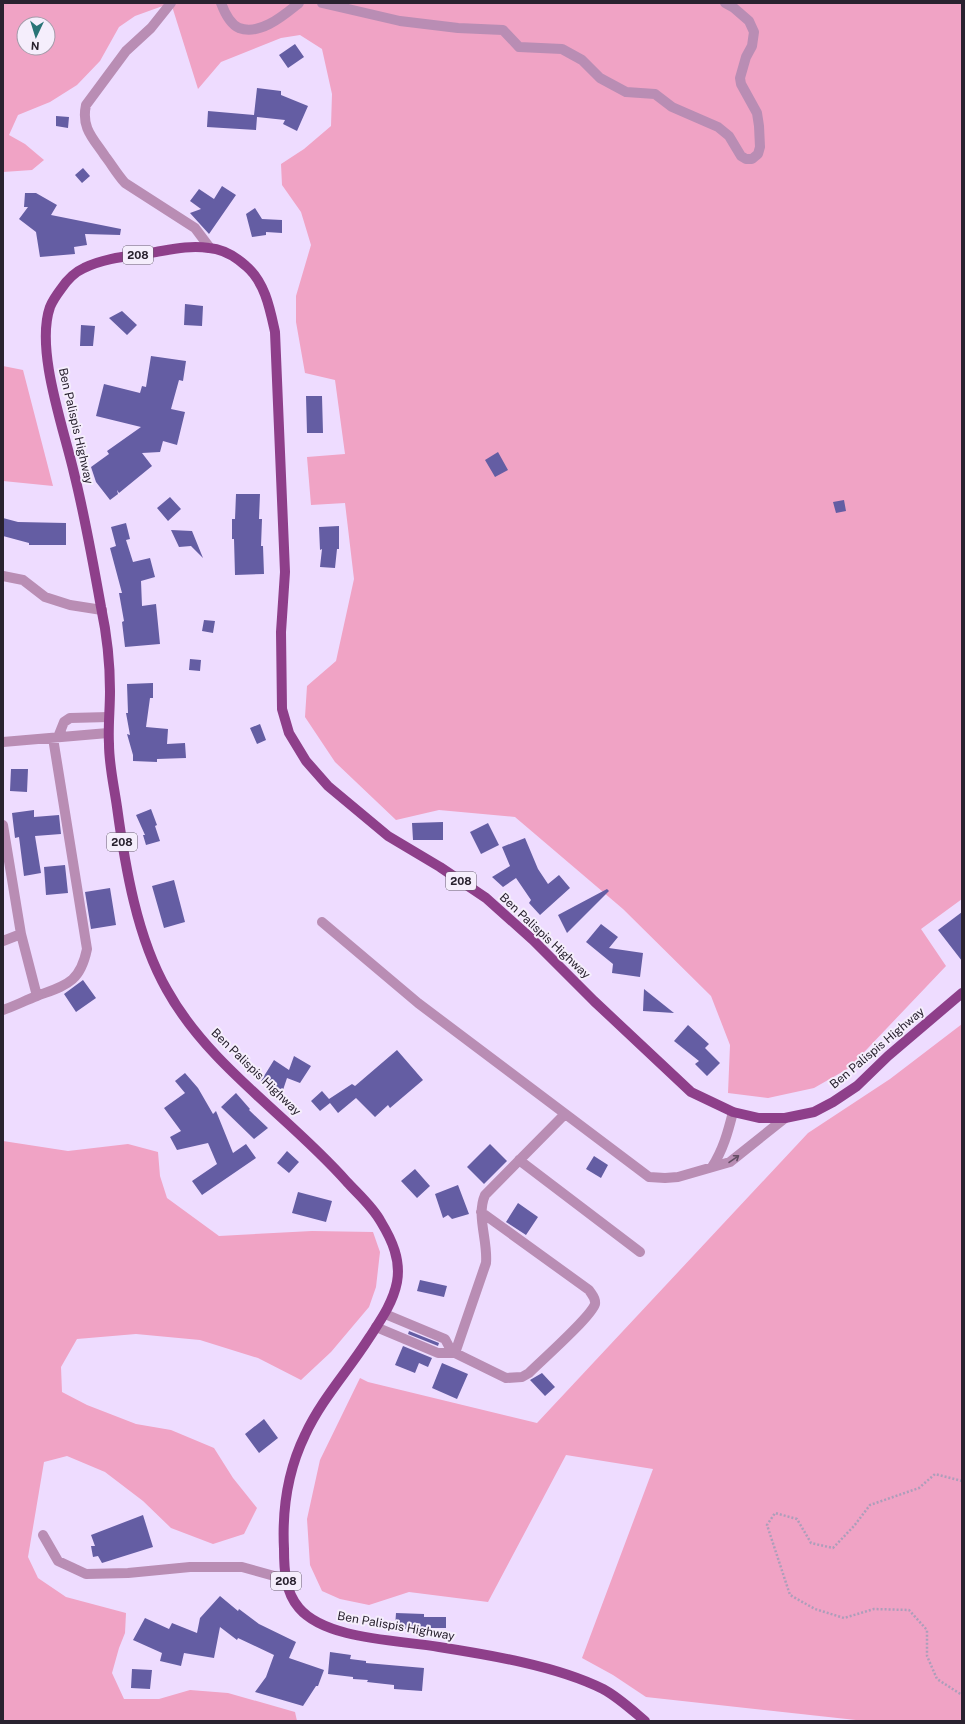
<svg xmlns="http://www.w3.org/2000/svg" width="965" height="1724" viewBox="0 0 965 1724" font-family="'Public Sans',sans-serif">
  <style>
    .green { fill: #f0a3c5; fill-rule: evenodd }
    .building { fill: #645da3 }
    .lines { fill: none; stroke-linecap: round; stroke-linejoin: round }
    .path { stroke: #ac9eba; stroke-width: 2.5; stroke-dasharray: 2 2; stroke-linecap: butt }
    .minor { stroke: #b98db4; stroke-width: 10 }
    .major { stroke: #8e3f8a; stroke-width: 10 }
    .oneway { stroke: #634d64 }
    .labels { text-anchor: middle; dominant-baseline: central; stroke-width: 4; stroke-linejoin: round; paint-order: stroke }
    .shield { fill: #f5eefc; stroke: #665f6c; stroke-width: 1 }
    .shield-label { font-size: 11px; font-weight: bold; fill: #29222f }
    .street-label { font-size: 12px; fill: #29222f; stroke: #f5eefc }
  </style>
  <rect width="100%" height="100%" fill="#eedcff"/>
  <path class="green" d="M 3,3 L 962,3 L 962,899 L 921,929 L 946,966 L 849,1068 L 814,1088 L 768,1098 L 728,1093 L 730,1045 L 711,996 L 623,909 L 515,817 L 439,810 L 396,820 L 335,762 L 305,717 L 307,686 L 336,661 L 354,579 L 345,503 L 311,505 L 307,457 L 345,454 L 335,380 L 305,373 L 296,322 L 296,296 L 311,245 L 301,212 L 282,185 L 281,164 L 304,149 L 331,126 L 332,94 L 322,49 L 300,35 L 281,38 L 221,62 L 198,89 L 171,3 L 135,16 L 119,27 L 100,61 L 77,85 L 50,102 L 18,115 L 9,135 L 25,144 L 44,160 L 32,170 L 3,172 ZM 24,24 L 48,24 L 48,48 L 24,48 Z
    M 3,366 L 23,370 L 53,486 L 3,481 Z
    M 962,1024 L 962,1721 L 865,1721 L 646,1697 L 613,1675 L 582,1658 L 653,1469 L 566,1455 L 488,1602 L 409,1592 L 369,1605 L 340,1599 L 322,1591 L 310,1565 L 307,1519 L 320,1460 L 360,1378 L 368,1382 L 537,1423 L 808,1133 L 890,1079 Z
    M 3,1141 L 68,1151 L 128,1144 L 158,1152 L 160,1176 L 167,1198 L 219,1236 L 312,1231 L 373,1232 L 380,1252 L 376,1287 L 369,1307 L 331,1352 L 301,1380 L 258,1358 L 200,1340 L 136,1334 L 77,1339 L 61,1367 L 62,1392 L 87,1405 L 136,1424 L 171,1430 L 214,1448 L 233,1478 L 257,1508 L 244,1534 L 213,1544 L 171,1528 L 143,1501 L 105,1472 L 67,1456 L 44,1462 L 28,1557 L 38,1578 L 66,1597 L 126,1613 L 125,1633 L 119,1648 L 112,1673 L 124,1699 L 159,1699 L 190,1690 L 228,1693 L 295,1712 L 297,1721 L 3,1721 Z"/>
  <path class="building" d="M 295,44 L 304,57 L 288,68 L 279,55 Z
    M 257,88 L 281,91 L 281,95 L 308,106 L 297,131 L 283,124 L 285,120 L 257,117 L 256,130 L 207,127 L 208,111 L 254,115 Z
    M 56,116 L 69,117 L 68,128 L 56,126 Z
    M 83,168 L 90,176 L 82,183 L 75,175 Z
    M 222,186 L 236,195 L 209,234 L 190,213 L 201,209 L 190,201 L 199,189 L 214,199 Z
    M 25,193 L 36,193 L 57,205 L 51,215 L 121,229 L 120,235 L 85,234 L 87,245 L 74,247 L 75,254 L 40,257 L 36,232 L 19,219 L 28,207 L 24,207 Z
    M 255,208 L 262,219 L 282,220 L 282,233 L 266,232 L 266,235 L 252,237 L 246,214 Z
    M 185,304 L 203,306 L 202,326 L 184,325 Z
    M 122,311 L 137,325 L 127,335 L 109,318 Z
    M 81,325 L 95,326 L 93,346 L 80,346 Z
    M 151,356 L 186,361 L 183,381 L 179,380 L 171,409 L 185,412 L 177,445 L 163,441 L 160,452 L 142,453 L 152,466 L 119,493 L 117,490 L 118,494 L 110,500 L 96,482 L 91,467 L 109,454 L 107,451 L 141,427 L 96,416 L 104,384 L 140,393 L 142,386 L 146,387 Z
    M 306,396 L 322,396 L 323,433 L 307,433 Z
    M 498,452 L 508,470 L 495,477 L 485,460 Z
    M 236,494 L 260,494 L 259,519 L 262,519 L 261,546 L 263,546 L 264,574 L 235,575 L 234,539 L 232,539 L 232,519 L 235,519 Z
    M 170,497 L 181,509 L 168,521 L 157,508 Z
    M 844,500 L 846,511 L 836,513 L 833,502 Z
    M 3,518 L 18,522 L 66,523 L 66,545 L 29,545 L 29,543 L 3,536 Z
    M 126,523 L 130,539 L 126,540 L 133,562 L 150,558 L 155,577 L 141,581 L 142,606 L 156,604 L 160,644 L 125,647 L 122,622 L 124,621 L 119,593 L 122,593 L 110,548 L 116,546 L 111,527 Z
    M 339,526 L 339,549 L 337,549 L 335,568 L 320,567 L 322,549 L 320,550 L 319,527 Z
    M 171,530 L 192,531 L 203,558 L 191,546 L 179,547 Z
    M 204,620 L 215,621 L 213,633 L 202,631 Z
    M 190,659 L 201,660 L 200,671 L 189,670 Z
    M 153,683 L 153,698 L 150,698 L 146,727 L 168,729 L 167,744 L 185,743 L 186,758 L 157,759 L 157,762 L 133,761 L 133,755 L 127,734 L 130,735 L 126,713 L 128,713 L 127,684 Z
    M 260,724 L 266,740 L 257,744 L 250,728 Z
    M 11,769 L 28,769 L 27,792 L 10,791 Z
    M 151,809 L 157,825 L 155,826 L 160,841 L 146,845 L 143,835 L 145,835 L 136,815 Z
    M 34,810 L 34,817 L 59,815 L 61,834 L 35,836 L 41,873 L 24,876 L 19,837 L 15,838 L 12,813 Z
    M 443,822 L 443,840 L 413,840 L 412,823 Z
    M 488,823 L 499,845 L 481,854 L 470,832 Z
    M 525,838 L 538,869 L 548,884 L 559,875 L 570,888 L 540,915 L 529,903 L 531,900 L 516,878 L 503,887 L 492,877 L 510,866 L 502,847 Z
    M 65,865 L 68,893 L 46,895 L 44,867 Z
    M 174,880 L 185,922 L 164,928 L 152,886 Z
    M 110,888 L 116,925 L 91,929 L 85,892 Z
    M 607,889 L 609,891 L 567,933 L 558,915 Z
    M 962,912 L 962,961 L 938,930 Z
    M 601,924 L 618,937 L 609,948 L 643,953 L 640,977 L 612,973 L 613,964 L 586,942 Z
    M 83,980 L 96,998 L 76,1012 L 64,994 Z
    M 644,989 L 674,1013 L 643,1011 Z
    M 688,1025 L 709,1044 L 705,1048 L 720,1063 L 707,1076 L 695,1064 L 699,1061 L 674,1041 Z
    M 397,1050 L 423,1080 L 390,1108 L 388,1105 L 375,1117 L 356,1098 L 338,1113 L 330,1103 L 320,1111 L 311,1101 L 322,1091 L 329,1099 L 352,1084 L 355,1086 Z
    M 294,1056 L 311,1066 L 300,1083 L 287,1078 L 283,1090 L 261,1081 L 274,1060 L 289,1070 Z
    M 185,1073 L 198,1088 L 213,1114 L 216,1111 L 233,1153 L 246,1144 L 256,1158 L 202,1195 L 192,1181 L 217,1164 L 208,1143 L 177,1150 L 170,1137 L 181,1131 L 164,1108 L 185,1093 L 175,1081 Z
    M 236,1093 L 250,1109 L 249,1110 L 268,1128 L 254,1139 L 221,1107 Z
    M 490,1144 L 507,1161 L 484,1184 L 467,1167 Z
    M 287,1151 L 299,1162 L 289,1173 L 277,1163 Z
    M 594,1156 L 608,1165 L 601,1178 L 586,1169 Z
    M 415,1169 L 430,1186 L 417,1198 L 401,1181 Z
    M 458,1185 L 469,1214 L 452,1219 L 448,1215 L 443,1218 L 435,1194 Z
    M 298,1192 L 332,1201 L 326,1222 L 292,1213 Z
    M 518,1203 L 538,1217 L 526,1235 L 506,1222 Z
    M 420,1280 L 447,1286 L 444,1297 L 417,1291 Z
    M 409,1331 L 439,1343 L 438,1346 L 408,1334 Z
    M 403,1346 L 432,1358 L 428,1367 L 419,1363 L 415,1373 L 395,1365 Z
    M 442,1363 L 468,1374 L 457,1399 L 432,1388 Z
    M 542,1373 L 555,1387 L 545,1396 L 530,1380 Z
    M 264,1419 L 278,1438 L 259,1453 L 245,1434 Z
    M 143,1515 L 153,1547 L 102,1563 L 98,1556 L 93,1557 L 91,1546 L 95,1546 L 91,1535 Z
    M 220,1596 L 238,1611 L 239,1609 L 259,1624 L 296,1642 L 289,1658 L 324,1670 L 318,1686 L 316,1686 L 303,1706 L 255,1692 L 266,1677 L 274,1655 L 238,1638 L 237,1640 L 220,1627 L 214,1658 L 184,1653 L 181,1666 L 160,1661 L 162,1653 L 133,1640 L 145,1618 L 169,1629 L 172,1623 L 197,1633 L 200,1618 Z
    M 396,1613 L 424,1614 L 424,1617 L 446,1617 L 446,1628 L 425,1628 L 425,1629 L 412,1630 L 395,1627 Z
    M 330,1652 L 351,1655 L 350,1659 L 366,1661 L 366,1663 L 424,1668 L 422,1691 L 394,1689 L 394,1685 L 367,1682 L 368,1680 L 353,1679 L 353,1677 L 328,1674 Z
    M 132,1669 L 152,1670 L 150,1689 L 131,1688 Z"/>
  <g class="lines">
    <path class="path" d="M 962,1481 L 935,1474 L 919,1488 L 870,1505 L 854,1526 L 833,1548 L 811,1543 L 797,1519 L 775,1513 L 767,1525 L 790,1595 L 815,1609 L 844,1618 L 874,1609 L 909,1610 L 927,1630 L 927,1656 L 937,1679 L 962,1695"/>
    <path class="minor" d="M 171,3 L 151,28 L 126,51 L 86,105 C 81,128 93,138 105,156 C 112,165 117,174 125,183 L 195,228 L 210,248
      M 221,3 C 224,11 230,24 239,28 C 260,36 284,15 299,3
      M 322,3 L 400,21 L 458,28 L 503,30 L 519,47 L 562,49 L 582,60 L 600,78 L 626,92 L 655,94 L 672,107 L 718,127 L 729,136 L 741,156 L 746,159 L 752,159 L 758,154 L 760,147 L 759,126 L 757,113 L 741,84 L 740,78 L 746,57 L 752,46 L 754,32 L 749,21 L 734,8 L 725,3
      M 3,576 L 23,580 L 45,597 L 70,605 L 102,610
      M 58,737 L 64,722 L 70,718 L 109,717
      M 3,742 L 108,733
      M 3,825 L 21,934 L 3,941
      M 322,922 L 418,1003 L 649,1177 L 665,1178 L 678,1177 L 730,1162 L 785,1118
      M 21,934 L 37,996
      M 3,1010 C 15,1006 26,1000 37,996 C 66,985 80,983 87,949 L 53,738
      M 519,1160 L 640,1252
      M 712,1167 C 723,1150 728,1132 733,1112
      M 385,1314 L 445,1339 L 452,1352
      M 376,1327 L 438,1353 L 455,1353 L 506,1378 L 522,1377 L 529,1373 C 541,1361 591,1317 595,1304 C 596,1298 592,1295 589,1290 L 481,1212
      M 455,1353 L 486,1263 C 488,1240 476,1216 485,1195 L 565,1114
      M 43,1535 L 58,1561 L 86,1574 L 128,1573 L 190,1567 L 242,1567 L 285,1579"/>
    <path class="major" d="M 645,1721 C 632,1710 618,1697 603,1689 C 557,1666 490,1655 439,1647 C 400,1640 326,1640 299,1608 C 285,1592 284,1569 284,1549 C 282,1510 288,1470 305,1435 C 321,1400 348,1371 369,1338 C 380,1321 393,1303 397,1282 C 401,1260 392,1240 381,1222 C 373,1207 359,1195 347,1182 C 290,1117 209,1066 167,990 C 137,938 125,866 117,807 C 114,786 109,765 109,744 C 108,727 110,709 110,691 C 110,663 107,635 101,607 C 93,562 85,517 74,473 C 64,429 35,350 50,307 C 52,302 58,293 61,289 C 67,280 75,272 84,268 C 106,257 132,256 156,252 C 173,249 191,245 209,248 C 222,249 236,257 246,266 C 265,282 270,309 275,332 L 285,572 L 281,632 L 282,709 L 289,733 L 306,761 L 328,786 L 388,836 L 440,867 L 486,898 L 533,940 L 594,1001 L 691,1092 L 733,1112 L 759,1118 L 785,1118 L 814,1112 L 833,1102 L 857,1086 L 888,1056 L 962,993"/>
  </g>
  <defs><path id="oneway-shaft" d="M-6 0H5M1.5-3L5.5 0L1.5 3" fill="none" stroke-width="1.6" stroke-linecap="round" stroke-linejoin="round"/></defs>
  <use class="oneway" href="#oneway-shaft" transform="translate(734 1159) rotate(-35)"/>
  <g class="labels">
    <g class="shield">
      <rect x="123" y="246" width="30" height="18" rx="3"/>
      <rect x="107" y="833" width="30" height="18" rx="3"/>
      <rect x="446" y="872" width="30" height="18" rx="3"/>
      <rect x="271" y="1572" width="30" height="18" rx="3"/>
    </g>
    <g class="shield-label">
      <text x="138" y="255">208</text>
      <text x="122" y="842">208</text>
      <text x="461" y="881">208</text>
      <text x="286" y="1581">208</text>
    </g>
    <g class="street-label">
      <text transform="translate(76 426) rotate(77)">Ben Palispis Highway</text>
      <text transform="translate(545 936) rotate(43)">Ben Palispis Highway</text>
      <text transform="translate(877 1048) rotate(-40)">Ben Palispis Highway</text>
      <text transform="translate(256 1072) rotate(44)">Ben Palispis Highway</text>
      <text transform="translate(396 1626) rotate(10)">Ben Palispis Highway</text>
    </g>
  </g>
  <rect width="965" height="1724" fill="none" stroke="#29222f" stroke-width="8"/>
  <g transform="translate(36 36) rotate(184)"><circle r="19" fill="#f5eefc" stroke="#a39caa"/>
  <path d="M0-3L7 15L0 10L-7 15Z" fill="#297477"/>
  <text y="-6" font-size="11" font-weight="bold" text-anchor="middle" fill="#29222f">N</text>
  </g>
</svg>
